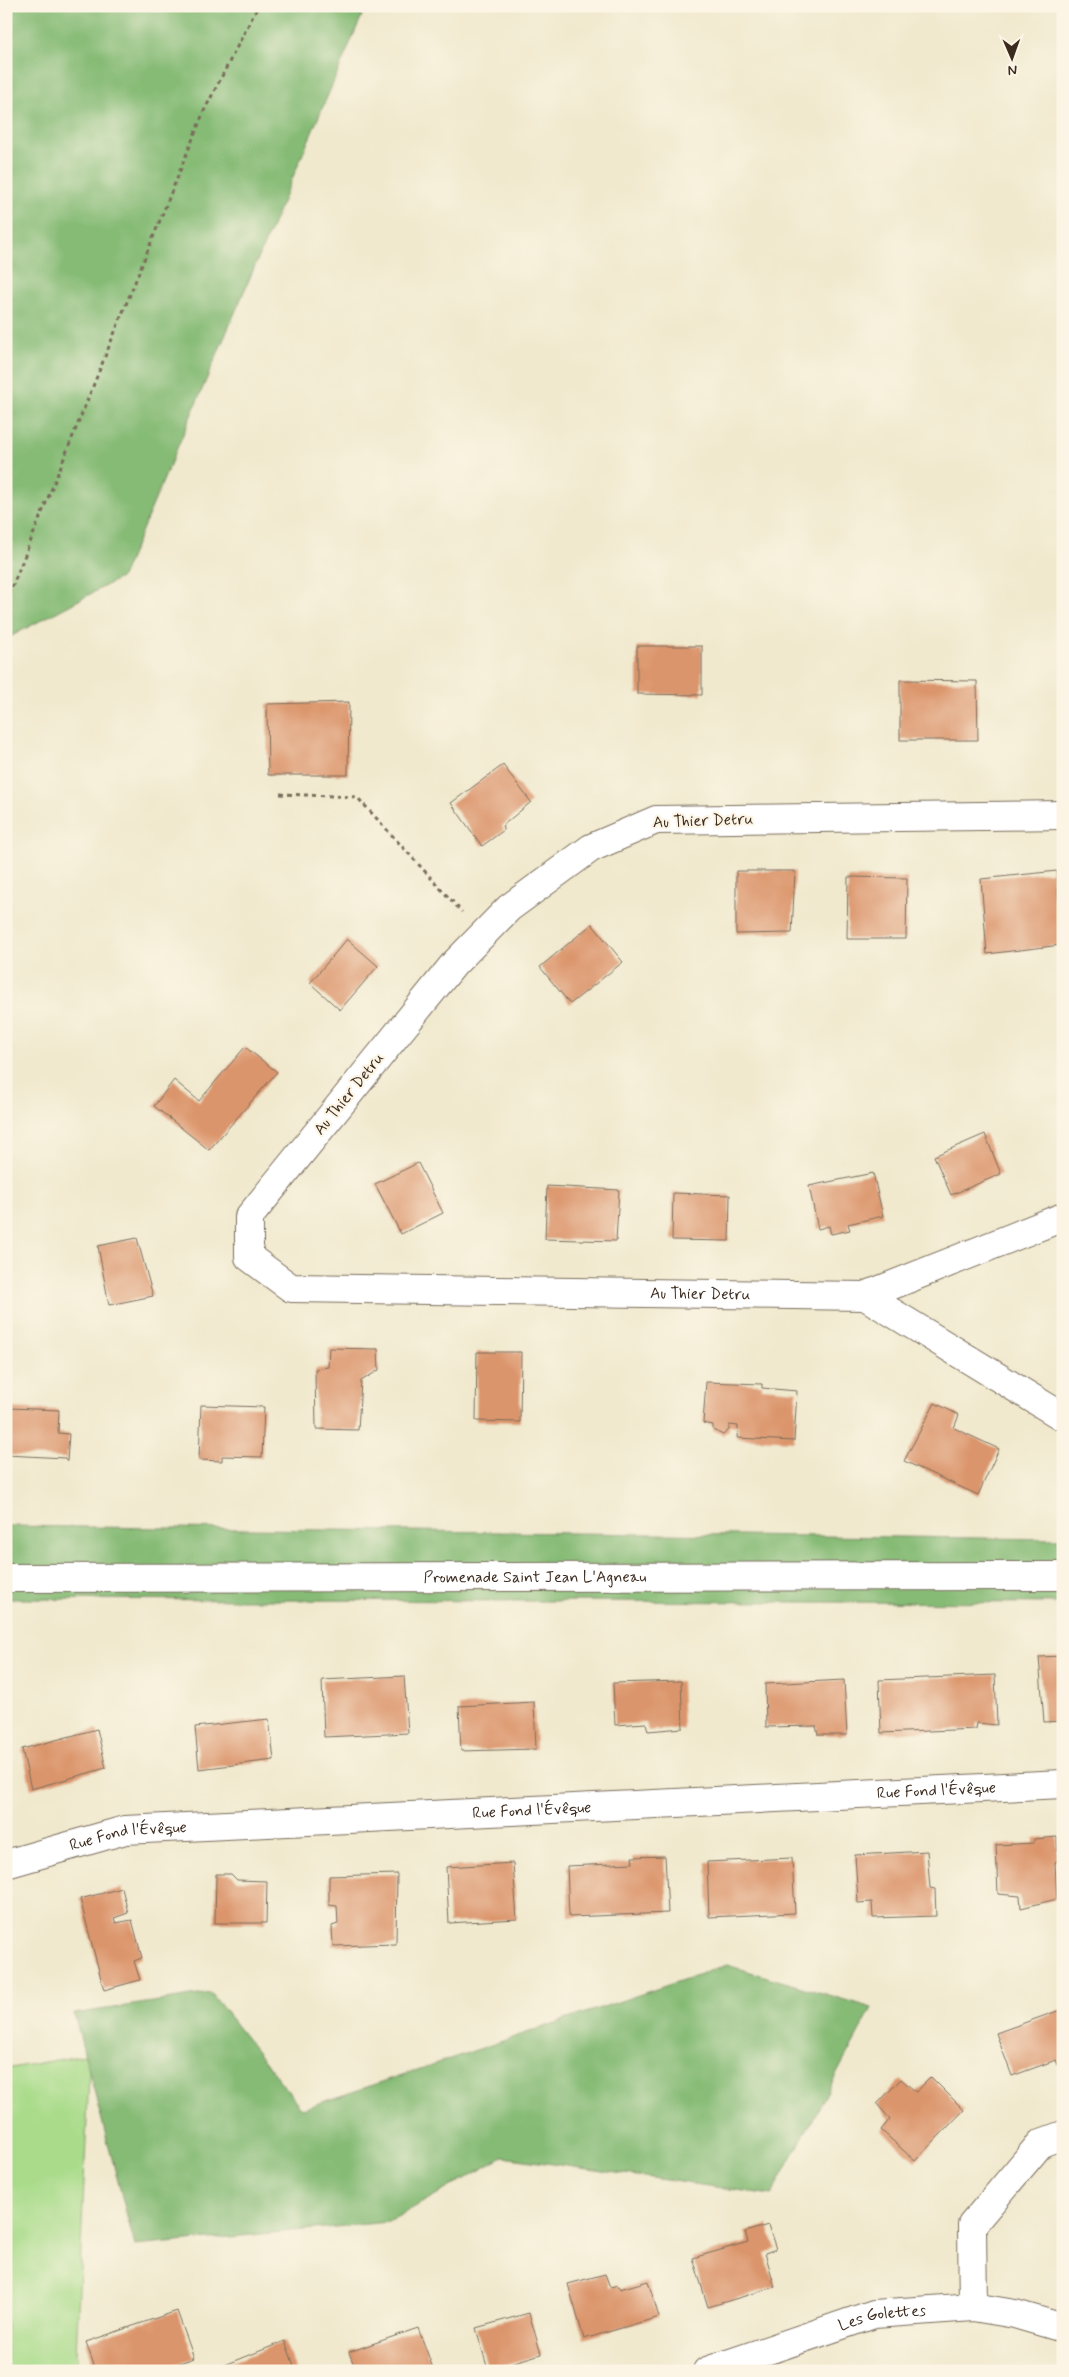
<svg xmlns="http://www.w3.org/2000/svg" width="1069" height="2377" viewBox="0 0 1069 2377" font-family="Mynerve,sans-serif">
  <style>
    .green { fill: #a9db8a; stroke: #728254 }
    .forest { fill: #86bb76; stroke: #60724a }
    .building { fill: #db956c }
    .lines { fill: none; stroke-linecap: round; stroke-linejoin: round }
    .street-casing { stroke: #7a6d5c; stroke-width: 30 }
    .path { stroke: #7a6d5c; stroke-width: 3; stroke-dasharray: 4 4; stroke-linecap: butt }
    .street { stroke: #fff; stroke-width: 28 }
    .labels { text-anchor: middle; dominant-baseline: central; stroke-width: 4.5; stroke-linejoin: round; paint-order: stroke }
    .street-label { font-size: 16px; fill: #3b2a1e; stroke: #fcf5e5 }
  </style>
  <rect width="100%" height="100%" fill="#fcf5e5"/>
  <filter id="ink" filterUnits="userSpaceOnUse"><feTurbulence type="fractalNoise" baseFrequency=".02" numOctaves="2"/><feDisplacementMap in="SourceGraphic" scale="10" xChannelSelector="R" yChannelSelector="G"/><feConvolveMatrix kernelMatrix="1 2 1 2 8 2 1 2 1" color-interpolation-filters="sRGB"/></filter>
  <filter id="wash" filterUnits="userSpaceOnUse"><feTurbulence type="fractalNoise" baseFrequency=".0096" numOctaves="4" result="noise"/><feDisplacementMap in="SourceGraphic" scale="20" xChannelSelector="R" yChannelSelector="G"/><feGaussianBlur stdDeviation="1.12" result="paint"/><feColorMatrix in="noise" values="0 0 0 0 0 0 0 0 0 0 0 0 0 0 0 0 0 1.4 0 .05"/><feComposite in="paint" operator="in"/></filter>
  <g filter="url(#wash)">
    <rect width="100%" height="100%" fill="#f0e9ce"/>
    <path class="green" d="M 90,2054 L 76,2354 L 81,2371 L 6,2371 L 6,2069 Z"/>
    <path class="forest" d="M 6,6 L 366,6 L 122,577 L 6,639 Z
      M 6,1526 L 1063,1539 L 1063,1603 L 6,1599 Z
      M 727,1965 L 872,2008 L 772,2195 L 503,2157 L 388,2222 L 135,2246 L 74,2014 L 211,1993 L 302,2109 Z"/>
    <g id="blocks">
      <path class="building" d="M 637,646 L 702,646 L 702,695 L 637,694 Z
        M 900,680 L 977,681 L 978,740 L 900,740 Z
        M 349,702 L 348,775 L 268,775 L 267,704 Z
        M 503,765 L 531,802 L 502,826 L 504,830 L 482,846 L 451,803 Z
        M 736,871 L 795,871 L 792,933 L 736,934 Z
        M 1057,871 L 1061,945 L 987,954 L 981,879 Z
        M 848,877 L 907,878 L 906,939 L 847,939 Z
        M 592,924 L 623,962 L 570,1004 L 540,967 Z
        M 347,939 L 378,966 L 340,1010 L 310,983 Z
        M 245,1047 L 277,1072 L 209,1150 L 154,1106 L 174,1080 L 199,1101 Z
        M 985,1134 L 1001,1174 L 951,1195 L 934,1156 Z
        M 418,1163 L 443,1213 L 401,1234 L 375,1184 Z
        M 873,1173 L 883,1216 L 848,1224 L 850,1230 L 831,1234 L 829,1226 L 818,1229 L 809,1186 Z
        M 547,1186 L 619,1190 L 616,1241 L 545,1239 Z
        M 673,1193 L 730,1195 L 729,1241 L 672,1240 Z
        M 137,1238 L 153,1296 L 109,1305 L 98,1246 Z
        M 329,1348 L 378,1349 L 379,1370 L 361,1381 L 358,1430 L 316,1429 L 315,1369 L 328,1367 Z
        M 477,1352 L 521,1352 L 520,1422 L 476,1421 Z
        M 706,1382 L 762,1384 L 762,1388 L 797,1391 L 794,1441 L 737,1438 L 738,1426 L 729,1425 L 729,1430 L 723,1435 L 713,1430 L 713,1425 L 703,1423 Z
        M 935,1403 L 959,1415 L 954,1428 L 999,1449 L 978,1495 L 904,1461 Z
        M 201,1405 L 264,1407 L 262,1457 L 222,1456 L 222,1461 L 199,1460 Z
        M 10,1408 L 59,1410 L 58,1433 L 69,1434 L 67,1461 L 65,1458 L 6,1455 L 6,1430 L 8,1430 Z
        M 1063,1656 L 1063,1721 L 1044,1722 L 1039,1657 Z
        M 995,1675 L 997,1725 L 977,1723 L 976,1729 L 881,1733 L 879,1680 Z
        M 404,1676 L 408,1733 L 324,1737 L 322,1680 Z
        M 844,1680 L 847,1735 L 818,1735 L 816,1726 L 766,1727 L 765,1684 Z
        M 681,1681 L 683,1728 L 648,1731 L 646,1723 L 615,1725 L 613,1683 Z
        M 534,1702 L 536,1749 L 461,1751 L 459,1706 Z
        M 269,1719 L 274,1760 L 199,1769 L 195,1727 Z
        M 97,1729 L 106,1768 L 31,1789 L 22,1749 Z
        M 1057,1837 L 1058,1860 L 1055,1862 L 1057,1899 L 1021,1908 L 1020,1896 L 998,1894 L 996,1845 L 1034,1843 L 1034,1839 Z
        M 927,1851 L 930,1888 L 935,1889 L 936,1916 L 873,1918 L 872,1902 L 858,1903 L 855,1855 Z
        M 665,1856 L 668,1913 L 569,1917 L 567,1866 L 633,1863 L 632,1857 Z
        M 792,1858 L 795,1913 L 709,1917 L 707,1862 Z
        M 513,1863 L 517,1919 L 449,1923 L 446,1867 Z
        M 216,1874 L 231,1874 L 237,1880 L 267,1881 L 266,1923 L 215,1923 Z
        M 397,1874 L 396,1944 L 333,1946 L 332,1926 L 338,1924 L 337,1906 L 329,1905 L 329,1876 Z
        M 122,1888 L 128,1913 L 114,1918 L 116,1923 L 132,1920 L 142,1958 L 134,1961 L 140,1980 L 104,1990 L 80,1899 Z
        M 1063,2009 L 1063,2076 L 1056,2060 L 1012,2076 L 996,2033 Z
        M 931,2077 L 964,2110 L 915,2161 L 881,2130 L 890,2119 L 877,2104 L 901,2079 L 916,2092 Z
        M 768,2225 L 776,2249 L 765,2253 L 775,2287 L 708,2307 L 693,2258 L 748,2242 L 745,2232 Z
        M 605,2274 L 610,2287 L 618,2285 L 620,2289 L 648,2281 L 659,2317 L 584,2339 L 568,2284 Z
        M 177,2311 L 194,2358 L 157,2371 L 96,2371 L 86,2342 Z
        M 529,2313 L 541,2354 L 488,2370 L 476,2328 Z
        M 418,2328 L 434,2371 L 356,2371 L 349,2352 Z
        M 285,2341 L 296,2371 L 210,2371 Z"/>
    </g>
  </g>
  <g filter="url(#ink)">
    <use href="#blocks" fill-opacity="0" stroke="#7a6d5c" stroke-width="1"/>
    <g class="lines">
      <g class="street-casing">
        <g id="street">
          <path id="s1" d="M 1063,815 L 656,820 L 591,848 L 509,908 L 454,964 L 249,1217 L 249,1257 L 291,1288 L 865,1296 L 1063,1217"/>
          <path d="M 865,1296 L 1063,1417"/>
          <path id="s2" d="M 6,1578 L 1063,1576"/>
          <path id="s3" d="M 6,1864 L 125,1830 L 1063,1784"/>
          <path d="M 973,2307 L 972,2225 L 1041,2143 L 1063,2135"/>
          <path id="s4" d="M 707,2371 L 874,2314 L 973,2307 L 1015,2314 L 1063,2328"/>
        </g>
      </g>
      <path class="path" d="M 6,602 L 204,111 L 258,6
        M 280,794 L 357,797 L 462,912"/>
      <use href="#street" class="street"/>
    </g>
  </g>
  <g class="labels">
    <g class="street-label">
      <text transform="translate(703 821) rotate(-2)">Au Thier Detru</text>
      <text transform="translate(349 1094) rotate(-51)">Au Thier Detru</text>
      <text stroke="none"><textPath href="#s1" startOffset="1485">Au Thier Detru</textPath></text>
      <text stroke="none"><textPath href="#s2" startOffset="529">Promenade Saint Jean L'Agneau</textPath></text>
      <text stroke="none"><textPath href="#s3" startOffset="936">Rue Fond l'Évêque</textPath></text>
      <text stroke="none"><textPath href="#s3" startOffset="531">Rue Fond l'Évêque</textPath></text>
      <text stroke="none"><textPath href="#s3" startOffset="126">Rue Fond l'Évêque</textPath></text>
      <text stroke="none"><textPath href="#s4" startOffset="184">Les Golettes</textPath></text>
    </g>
  </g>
  <rect width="1069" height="2377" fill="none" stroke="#fcf5e5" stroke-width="25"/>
  <g transform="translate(1012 58) rotate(178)" stroke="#fcf5e5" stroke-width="4" paint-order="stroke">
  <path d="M0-4L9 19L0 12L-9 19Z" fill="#3b2a1e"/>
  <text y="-8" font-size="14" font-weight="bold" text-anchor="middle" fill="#3b2a1e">N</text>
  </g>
</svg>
